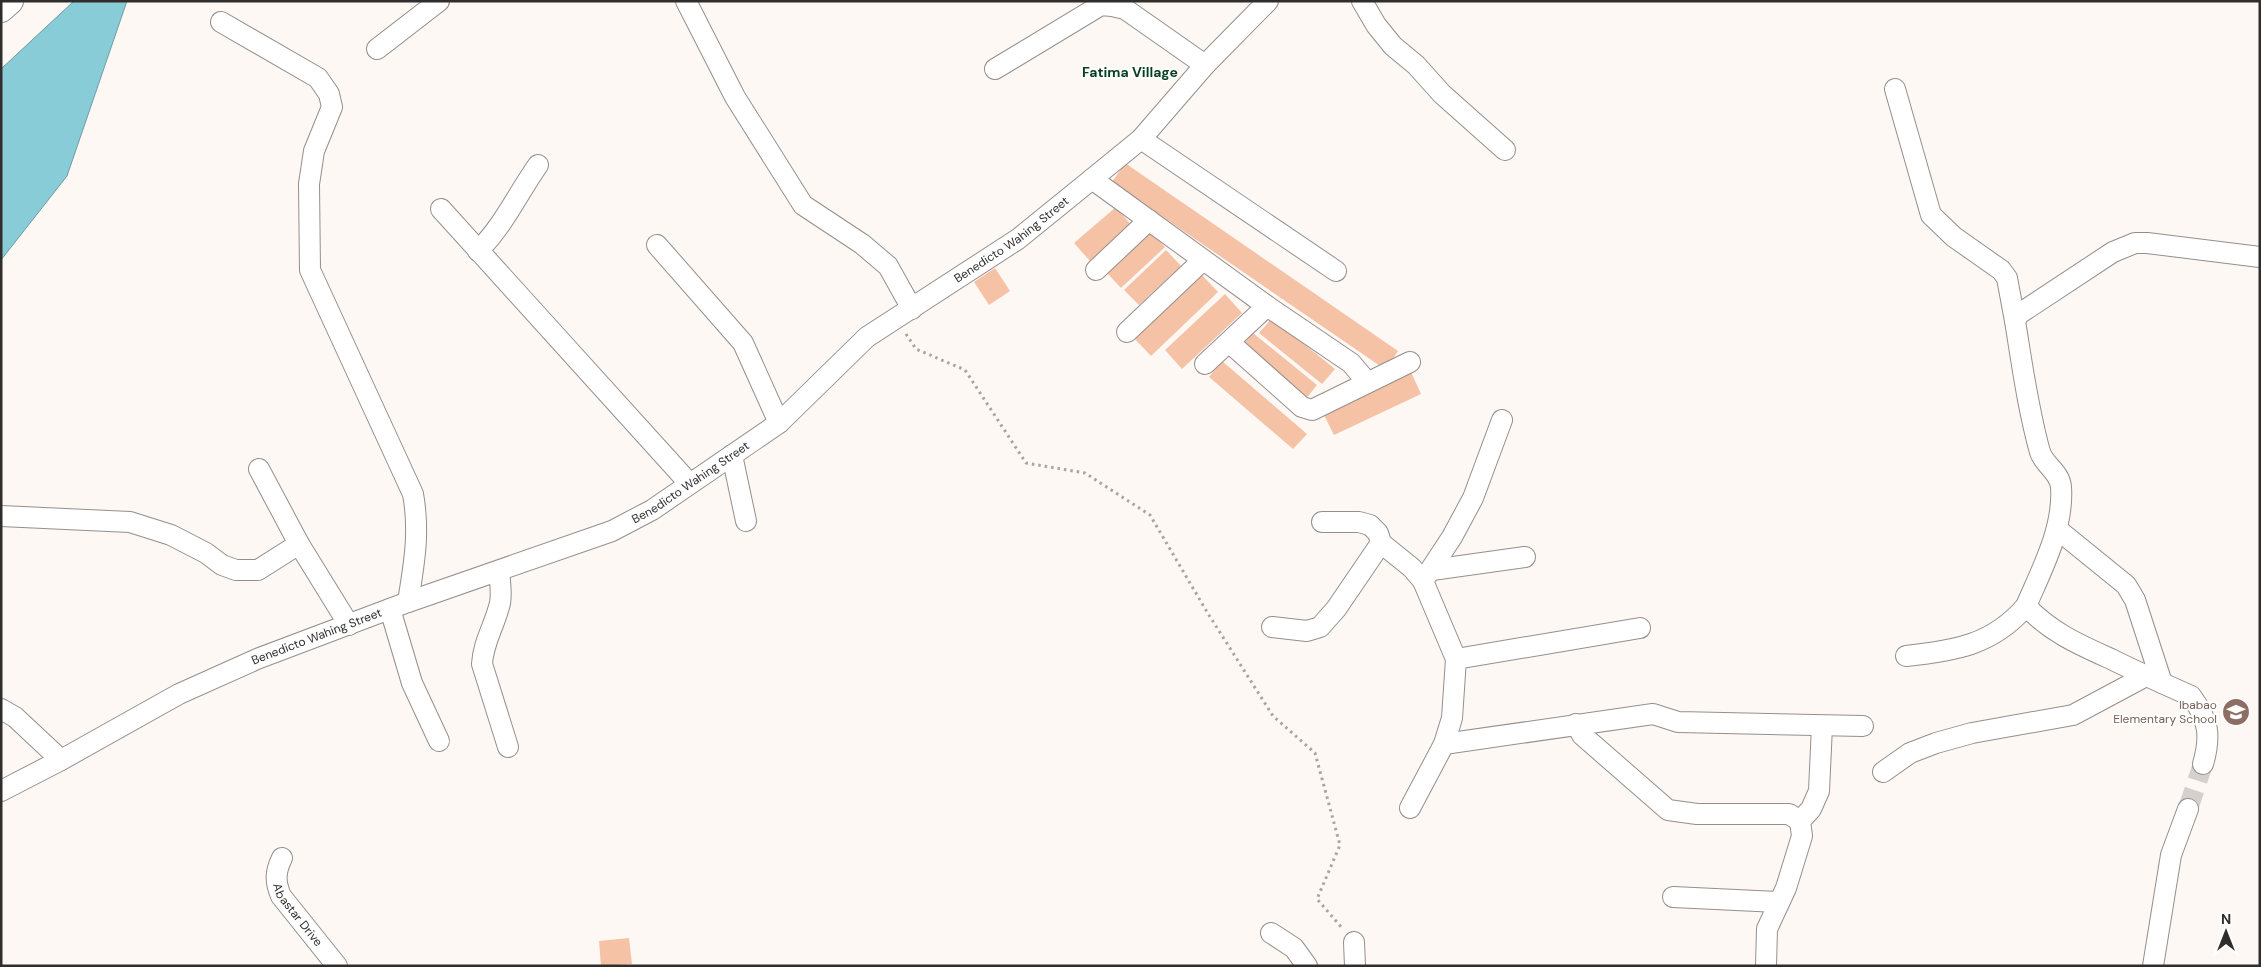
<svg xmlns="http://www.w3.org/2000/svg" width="2261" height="967" viewBox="0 0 2261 967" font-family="'DM Sans',sans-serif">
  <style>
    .water { fill: #87ccd6; stroke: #6d9da3 }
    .building { fill: #f6c2a6 }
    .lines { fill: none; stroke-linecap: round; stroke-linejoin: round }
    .minor-tunnel { stroke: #d5d0cd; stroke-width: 20; stroke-dasharray: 20 10; stroke-linecap: butt }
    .minor-casing { stroke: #948f8c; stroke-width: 22 }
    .major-casing { stroke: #948f8c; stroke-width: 28 }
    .path { stroke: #a8a4a1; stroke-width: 3; stroke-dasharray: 2.5 4; stroke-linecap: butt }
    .minor { stroke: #fff; stroke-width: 20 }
    .major { stroke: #fff; stroke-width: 26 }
    .labels { text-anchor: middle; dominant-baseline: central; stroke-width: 4; stroke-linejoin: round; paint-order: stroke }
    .street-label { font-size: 12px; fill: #302e2d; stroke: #fff }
    .education-label { font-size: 12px; fill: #785e54; stroke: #fff; text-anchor: end }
    .neighbourhood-label { font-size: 14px; font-weight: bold; fill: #063f1e; stroke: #fff }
  </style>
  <rect width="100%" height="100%" fill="#fef8f5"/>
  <path class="water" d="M 74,1 L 127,1 L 67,176 L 1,260 L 1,69 Z"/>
  <path class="building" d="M 1125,163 L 1398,351 L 1386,370 L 1112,182 Z
    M 1116,207 L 1132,226 L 1090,261 L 1074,243 Z
    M 1151,232 L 1165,247 L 1121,288 L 1107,273 Z
    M 1166,250 L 1181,266 L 1139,305 L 1124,290 Z
    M 995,268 L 1010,291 L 989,305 L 974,282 Z
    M 1200,273 L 1218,292 L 1151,356 L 1133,337 Z
    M 1225,294 L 1242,313 L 1182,369 L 1165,350 Z
    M 1272,318 L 1335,369 L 1322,384 L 1259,333 Z
    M 1253,333 L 1317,385 L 1305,400 L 1240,348 Z
    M 1222,361 L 1307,434 L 1293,449 L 1209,377 Z
    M 1411,372 L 1421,394 L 1334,435 L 1323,413 Z
    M 629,938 L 632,964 L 601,966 L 599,941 Z"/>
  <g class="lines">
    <path class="minor-tunnel" d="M 2188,809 L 2203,764"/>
    <g class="minor-casing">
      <g id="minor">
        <path d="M 686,1 L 735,97 L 803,205 L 862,244 L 888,266 L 912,309"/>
        <path d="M 1362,1 L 1376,25 L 1393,46 L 1416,65 L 1442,94 L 1505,150"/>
        <path d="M 221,22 L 318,78 L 329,94 L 332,107 L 314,151 L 309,184 L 310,270 L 413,494 C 420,533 414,564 408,602"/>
        <path d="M 377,49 L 439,1"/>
        <path d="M 995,69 L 1101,5 L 1112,6 L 1125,9 L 1205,65"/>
        <path d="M 1895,89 L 1931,215 L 1954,237 L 2001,270 L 2007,278 L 2015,321"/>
        <path d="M 1141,139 L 1336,271"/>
        <path d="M 1092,179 L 1267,306 L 1351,363 L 1367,382"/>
        <path d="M 441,209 L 689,483"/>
        <path d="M 657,245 L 743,343 L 779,423"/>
        <path d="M 478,251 C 504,225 517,195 538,165"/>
        <path d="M 1096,270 L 1149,220"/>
        <path d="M 1127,332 L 1203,260"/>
        <path d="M 1230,343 L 1302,407 L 1312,410 L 1410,362"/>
        <path d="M 1205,364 L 1267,306"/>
        <path d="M 732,455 L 746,521"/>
        <path d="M 259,469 L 299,544 L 349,625"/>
        <path d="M 1,516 L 130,522 L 171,535 L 206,553 L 222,565 L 236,570 L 258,570 L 299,544"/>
        <path d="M 1322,522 L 1359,522 L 1370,525 L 1378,533 L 1381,543 L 1412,568 L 1423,581 L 1456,659"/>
        <path d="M 2057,529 L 2126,585 L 2135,600 L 2162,683"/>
        <path d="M 1432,570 L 1525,557"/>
        <path d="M 499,571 C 500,582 502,593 500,603 C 495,625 483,642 482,664 L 508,747"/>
        <path d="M 1423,581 L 1452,537 L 1473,498 L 1502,420"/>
        <path d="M 2026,606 C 2050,632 2080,645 2111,659 C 2137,672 2164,684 2191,696 C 2209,720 2211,736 2203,764"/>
        <path d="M 390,609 L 412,683 L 439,741"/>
        <path d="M 1272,627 L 1307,631 L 1320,627 L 1336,609 L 1381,543"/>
        <path d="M 1906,656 C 1954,651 1993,645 2026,606 C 2042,569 2064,528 2061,487 C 2060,472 2044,465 2040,452 C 2028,409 2022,364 2015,321 L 2019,314 L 2113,252 L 2135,243 L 2147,243 L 2260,257"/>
        <path d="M 1,709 L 15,717 L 61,760"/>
        <path d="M 1576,724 L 1582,735 L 1668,810 L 1697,814 L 1789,814 L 1800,821"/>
        <path d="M 1444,744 L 1653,714 L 1678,722 L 1863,726"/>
        <path d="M 1883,772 L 1910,753 L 1936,743 L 1972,733 L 2073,715 L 2146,676"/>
        <path id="s1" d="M 1,791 L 61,760 L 179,694 L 257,659 L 408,602 L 612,531 L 652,510 L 779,423 L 867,337 L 1018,239 L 1092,179 L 1141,139 L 1205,65 L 1268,1"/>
        <path d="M 1410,808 L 1444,744 L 1452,718 L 1456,659 L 1640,628"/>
        <path id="s2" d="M 282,858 C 275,872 275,882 281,896 L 337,966"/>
        <path d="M 1673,897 L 1778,902"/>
        <path d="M 1271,933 L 1294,948 L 1307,966"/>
        <path d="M 1354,942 L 1355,966"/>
        <path d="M 1766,966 L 1767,929 L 1786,888 L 1802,836 L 1800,821 L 1811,809 L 1819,791 L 1822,726"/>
        <path d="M 2153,966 L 2171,855 L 2188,809"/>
      </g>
    </g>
    <g class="major-casing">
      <path id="major" d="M 1,9 L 10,1"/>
    </g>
    <path class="path" d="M 906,334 L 916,349 L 965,370 L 1026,463 L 1085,473 L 1150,515 L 1207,612 L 1273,716 L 1315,753 L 1340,845 L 1317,899 L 1342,928"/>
    <use href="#minor" class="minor"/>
    <use href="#major" class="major"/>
  </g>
  <defs>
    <g id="school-disc" transform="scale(1.4375)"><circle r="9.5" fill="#8d6e63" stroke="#fff"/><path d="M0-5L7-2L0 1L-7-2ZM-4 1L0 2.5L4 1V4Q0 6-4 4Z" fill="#fff"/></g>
  </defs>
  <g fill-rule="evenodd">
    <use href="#school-disc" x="2236" y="712"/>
  </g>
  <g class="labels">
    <g class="street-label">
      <text stroke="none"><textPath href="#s1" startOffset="1162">Benedicto Wahing Street</textPath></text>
      <text stroke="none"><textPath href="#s1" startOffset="758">Benedicto Wahing Street</textPath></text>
      <text stroke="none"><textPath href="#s1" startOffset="352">Benedicto Wahing Street</textPath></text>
      <text stroke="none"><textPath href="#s2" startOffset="64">Abastar Drive</textPath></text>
    </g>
    <g class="education-label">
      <text x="2217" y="705">Ibabao<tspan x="2217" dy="14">Elementary School</tspan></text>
    </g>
    <g class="neighbourhood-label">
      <text x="1130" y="72">Fatima Village</text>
    </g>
  </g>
  <rect width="2261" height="967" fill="none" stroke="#302e2d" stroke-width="5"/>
  <g transform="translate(2226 932)" stroke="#ffffff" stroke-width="4" paint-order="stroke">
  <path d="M0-4L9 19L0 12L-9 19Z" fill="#302e2d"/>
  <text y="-8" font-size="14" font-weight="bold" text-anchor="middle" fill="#302e2d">N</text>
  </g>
</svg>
